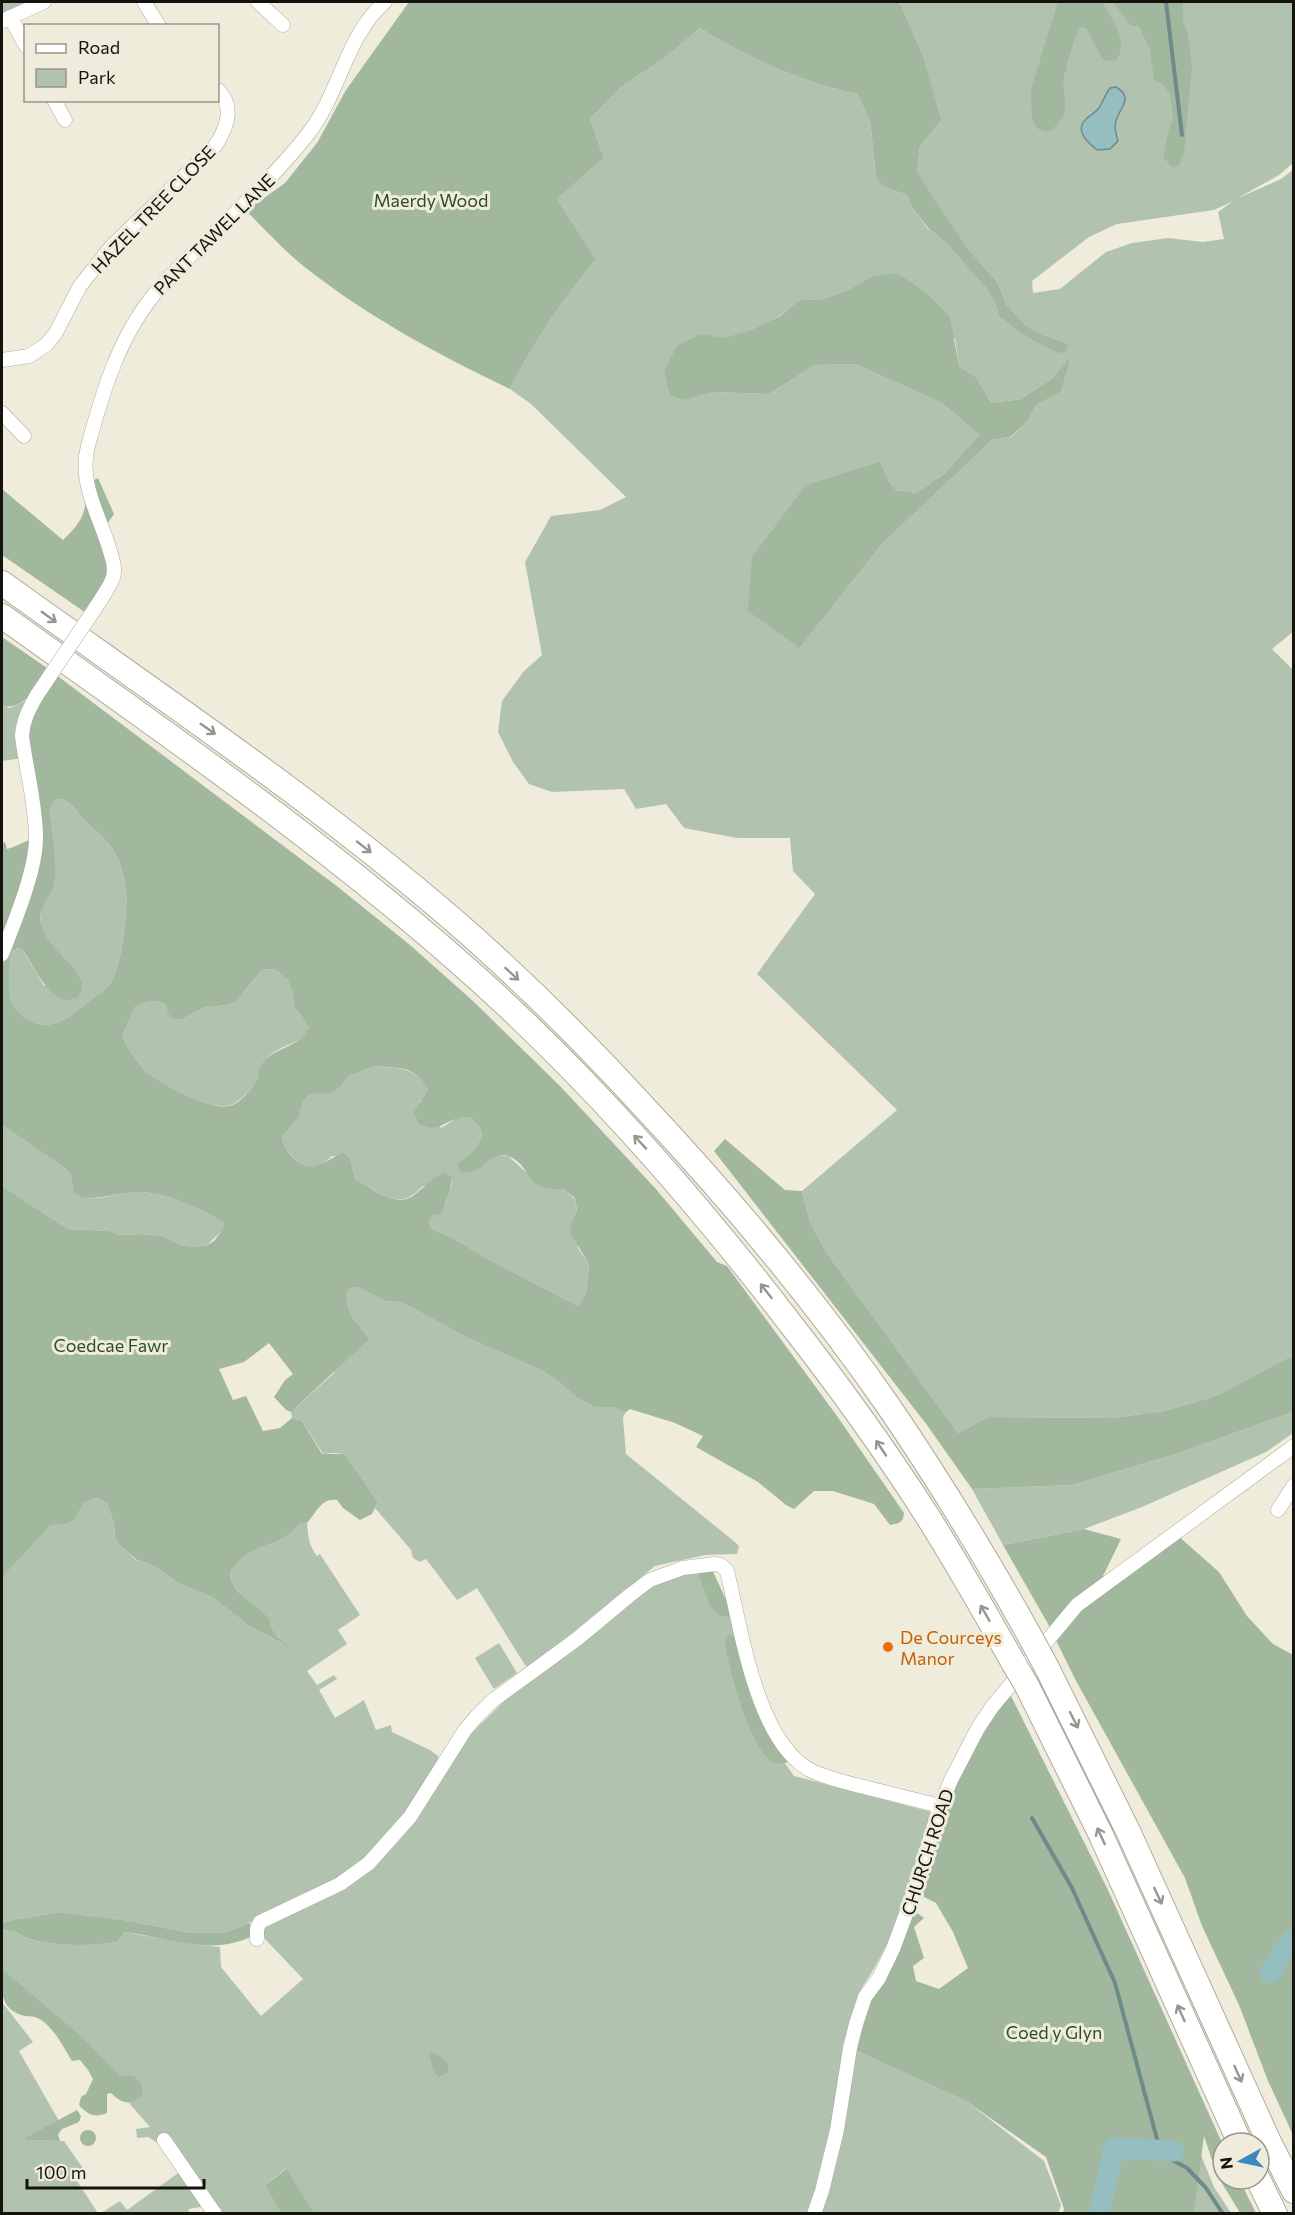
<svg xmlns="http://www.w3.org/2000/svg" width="1295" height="2215" viewBox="0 0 1295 2215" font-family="Commissioner,sans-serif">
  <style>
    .green { fill: #b1c3af; fill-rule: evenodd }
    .forest { fill: #a1b89e; fill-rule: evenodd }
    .water { fill: #94bec0; stroke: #6e8b8a; stroke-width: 1.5 }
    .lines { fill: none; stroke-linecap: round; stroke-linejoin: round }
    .stream { stroke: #6e8b8a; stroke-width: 4 }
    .river { stroke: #94bec0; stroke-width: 21 }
    .minor-casing { stroke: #aeaa9b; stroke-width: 15 }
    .motorway-casing { stroke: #aeaa9b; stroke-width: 26 }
    .minor { stroke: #fff; stroke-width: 14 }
    .motorway { stroke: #fff; stroke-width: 24 }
    .minor-bridge-casing { stroke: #aeaa9b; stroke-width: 15; stroke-linecap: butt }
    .motorway-bridge-casing { stroke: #aeaa9b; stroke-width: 26; stroke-linecap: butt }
    .minor-bridge { stroke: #fff; stroke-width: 14 }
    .motorway-bridge { stroke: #fff; stroke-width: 24 }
    .oneway { stroke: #959592 }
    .food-dot { fill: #e8710a; stroke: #f0ecdc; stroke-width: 2 }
    .labels { text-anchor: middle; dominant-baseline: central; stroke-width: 6; stroke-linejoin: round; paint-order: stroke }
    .park-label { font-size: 18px; fill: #2b4e27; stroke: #f0ecdc }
    .street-label { font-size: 18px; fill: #14130d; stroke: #f0ecdc }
    .food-label { font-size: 18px; fill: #c56008; stroke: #f0ecdc; text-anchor: start }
  </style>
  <rect width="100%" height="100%" fill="#f0ecdc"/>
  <path class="green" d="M 2,2 L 28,2 L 2,15 Z
    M 898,2 L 1293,2 L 1293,163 L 1279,175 L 1236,199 L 1281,179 L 1293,170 L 1294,631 L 1272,649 L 1294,671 L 1293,1355 L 1216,1396 L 1164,1411 L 1113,1418 L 988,1417 L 958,1433 L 826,1252 L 810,1222 L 802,1191 L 897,1110 L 757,974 L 815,894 L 793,871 L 790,838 L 737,838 L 684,828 L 666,804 L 636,809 L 624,789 L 552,792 L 529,784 L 513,762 L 498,732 L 502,701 L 524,671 L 542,655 L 525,562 L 551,516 L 600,510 L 626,497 L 531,404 L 510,389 C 533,342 563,299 596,259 L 557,199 L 604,158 L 590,119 L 622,86 L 665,58 L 700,28 C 748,58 801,82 857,94 L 870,121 L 876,178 L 884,187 L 907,195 L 911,206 L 928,229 L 945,240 L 985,287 L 995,303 L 999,316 L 1021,334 L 1034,340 L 1045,336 L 1027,326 L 1006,304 L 998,283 L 969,250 L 930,195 L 917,170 L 920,146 L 922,53 L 901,5 ZM 1233,201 L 1218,212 L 1224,239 L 1203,242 L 1168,238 L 1132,243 L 1106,252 L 1060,289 L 1033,293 L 1032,281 L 1089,237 L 1117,224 L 1214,210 ZM 870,277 L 955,339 L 959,366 L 976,377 L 991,403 L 1021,399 L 1054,377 L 1070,358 L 1061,392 L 1036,405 L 1028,421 L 1011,437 L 992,440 L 882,544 L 800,648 L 888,480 L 896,490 L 916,493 L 944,474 L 979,435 L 942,403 L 855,364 L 815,365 L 769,394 L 712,392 L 701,334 C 708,335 717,339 725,338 C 753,335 780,317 801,299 L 820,300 L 848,290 Z
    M 37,695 L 23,758 L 2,761 L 2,706 L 10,708 Z
    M 62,799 C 74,803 78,815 87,823 C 98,832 108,841 115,853 C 121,864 124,876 126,888 C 128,910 122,968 109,985 C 105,990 99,993 94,997 C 75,1013 53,1035 27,1019 C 21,1015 14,1009 11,1003 C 5,989 12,969 10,953 L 17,948 L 22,949 L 44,986 L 65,959 L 47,942 L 41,927 L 40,908 L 55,881 L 50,810 L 55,800 Z
    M 277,969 L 287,979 L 292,991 L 294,1006 L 309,1027 L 305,1037 C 292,1044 274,1049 265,1060 C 260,1066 259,1074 256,1081 C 251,1090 242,1099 233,1104 C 217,1114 163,1086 149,1074 C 138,1064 128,1049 122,1036 L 135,1007 C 147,1001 154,998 166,1005 L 167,1012 L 183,1019 L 203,1008 L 226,1005 L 244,992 L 262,970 Z
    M 374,1066 C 400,1069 412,1065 428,1089 L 426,1097 L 419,1102 L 441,1128 L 457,1118 L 472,1117 L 480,1128 L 482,1136 L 475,1149 L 464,1158 L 472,1172 L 497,1155 L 508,1156 L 525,1171 L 563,1189 L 575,1199 L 577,1212 L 573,1218 L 578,1248 L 589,1264 L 586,1293 L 578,1306 L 486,1258 L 451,1237 L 431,1229 L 429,1221 L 433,1215 L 446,1204 L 452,1183 L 423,1186 C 398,1213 381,1193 355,1179 L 350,1158 L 332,1156 C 329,1159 324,1163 320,1165 C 302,1172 285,1153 282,1137 L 299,1117 L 303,1102 L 309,1094 L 340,1087 L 349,1076 Z
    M 2,1125 L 66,1169 L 71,1175 L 73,1190 C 78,1192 84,1197 90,1198 C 105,1200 121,1191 136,1192 C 166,1193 200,1206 224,1221 L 224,1229 L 207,1245 L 194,1247 L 181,1245 L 162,1236 L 142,1234 L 120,1235 L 109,1231 L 68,1229 L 2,1186 Z
    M 353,1287 L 360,1288 L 385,1301 L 401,1302 L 468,1338 L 543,1371 L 559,1382 L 576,1397 L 594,1407 L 613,1407 L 625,1413 L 623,1418 L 626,1454 L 735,1542 L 739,1546 L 737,1554 L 705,1555 L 655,1566 L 529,1668 L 525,1665 L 477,1588 L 457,1600 L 426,1559 L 420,1562 L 413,1558 L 411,1550 L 375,1508 L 378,1502 L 345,1454 L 334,1453 L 323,1454 L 302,1421 L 292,1418 L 291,1412 L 334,1373 L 355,1321 C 348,1311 344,1302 348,1290 Z
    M 1293,1412 L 1293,1433 L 1266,1452 L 1142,1507 L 1084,1529 L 1003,1545 L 972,1489 L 1072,1485 L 1176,1454 Z
    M 97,1496 L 107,1503 L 114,1524 L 115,1538 L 119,1545 L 136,1560 L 154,1566 L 180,1584 L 212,1597 L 248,1625 L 287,1646 C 284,1641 278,1637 274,1632 C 270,1626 271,1620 266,1615 C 253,1602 230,1593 230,1572 C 236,1565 242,1556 251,1552 C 271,1542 284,1543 300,1524 L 307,1523 C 308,1535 309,1546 317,1556 L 320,1554 L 360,1615 L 338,1630 L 347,1644 L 307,1671 L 317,1685 L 334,1675 L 337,1679 L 319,1690 L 335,1718 L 364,1700 L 376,1730 L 391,1725 L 392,1732 L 430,1750 L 438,1756 L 438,1765 L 398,1825 L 354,1869 L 249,1923 L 225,1933 L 191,1933 L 124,1920 L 59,1912 L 2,1922 L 2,1578 L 51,1525 C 67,1524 78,1516 84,1501 Z
    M 691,1572 L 713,1572 L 731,1610 L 776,1751 L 794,1776 L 931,1812 C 916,1873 897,1937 861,1989 L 865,1997 L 850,2048 L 966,2101 L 1044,2161 L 1061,2205 L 1058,2214 L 314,2214 L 285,2169 L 265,2186 L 281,2213 L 222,2213 L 216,2204 L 189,2209 L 188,2213 L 101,2213 L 120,2201 L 127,2210 L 181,2171 L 161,2145 L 148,2137 L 137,2138 L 136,2129 L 150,2127 L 129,2103 L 134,2101 L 2,1969 L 2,1931 C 17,1928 22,1939 36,1941 C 62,1946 91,1946 117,1942 L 125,1932 L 191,1944 L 220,1947 L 221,1967 L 261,2016 L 303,1979 L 266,1940 L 261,1930 L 315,1900 L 330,1896 L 342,1889 L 450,1764 L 470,1735 L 508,1697 L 653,1585 Z
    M 499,1643 L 517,1673 L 494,1689 L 475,1658 Z
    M 2,2002 L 33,2042 L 19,2051 L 59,2121 L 25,2138 L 27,2140 L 64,2141 L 87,2174 L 77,2181 L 98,2213 L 2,2213 Z
    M 1198,2148 L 1214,2187 L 1231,2213 L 1192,2214 Z"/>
  <path class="forest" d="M 409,2 L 898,2 L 901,5 L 922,53 L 941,120 L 920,146 L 917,170 L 931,195 L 969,250 L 998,283 L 1006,304 L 1027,326 L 1045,336 L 1068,344 L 1066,352 L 1059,353 L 1021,334 L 999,316 L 995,303 L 985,287 L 945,241 L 929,229 L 911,206 L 907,195 L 884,187 L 876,178 L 870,121 L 857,94 C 801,82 748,58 700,28 L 665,58 L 622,86 L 590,119 L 604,158 L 557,199 L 596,259 C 563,299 533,342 510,389 C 439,355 368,317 306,268 C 284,251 266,230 246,211 L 285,183 L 317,143 L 346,90 Z
    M 1058,2 L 1102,2 C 1112,18 1130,42 1116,60 L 1107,61 L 1102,58 L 1087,29 L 1082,27 L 1077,32 C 1072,47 1067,62 1064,77 C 1061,104 1075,111 1049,132 L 1038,129 L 1032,120 L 1031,89 Z
    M 1113,2 L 1183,2 L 1183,20 L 1188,35 L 1192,65 L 1184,153 L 1179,165 L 1173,168 L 1163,157 L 1169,129 L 1173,119 L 1170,94 L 1162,83 L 1154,80 L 1150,50 L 1139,26 L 1131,26 Z
    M 897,273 L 925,292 L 950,317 L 959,366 L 976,377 L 991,403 L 1021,399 L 1054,377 L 1071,356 L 1061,392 L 1036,405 L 1028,421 L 1010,437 L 992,440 L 882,544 L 800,648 L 748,611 L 752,557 L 806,485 L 880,462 L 888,480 L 896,490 L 916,493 L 944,474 L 979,435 L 942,403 L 855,364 L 815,365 L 769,394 L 712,392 L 684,400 L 670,395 L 664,371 L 677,346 L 701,334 L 724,338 L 752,330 L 780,316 L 801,299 L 820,300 L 848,290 L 870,277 Z
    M 98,478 L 114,514 L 105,527 L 107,588 L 86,613 L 2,555 L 2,489 L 63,540 C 84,520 86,512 87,484 Z
    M 2,637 L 47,668 L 338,887 L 410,945 L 473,1001 L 560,1086 L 655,1188 L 717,1262 L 727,1266 L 837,1416 L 904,1513 L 903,1519 L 899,1523 L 890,1525 L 874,1504 L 833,1491 L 814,1491 L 794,1509 L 786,1505 L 758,1482 L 696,1447 L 703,1436 L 675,1423 L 630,1409 L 625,1413 L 613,1407 L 594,1407 L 576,1397 L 559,1382 L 543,1371 L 468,1338 L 401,1302 L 385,1301 L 360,1288 L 353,1287 L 348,1290 C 342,1310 358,1324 369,1339 L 291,1412 L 286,1410 L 274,1397 L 285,1380 L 293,1374 L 269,1343 L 244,1362 L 219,1369 L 233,1400 L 246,1396 L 263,1431 L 280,1428 L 292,1418 L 302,1421 L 322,1454 L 345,1454 L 378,1502 L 372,1514 L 360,1520 L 343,1508 L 337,1500 C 321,1498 317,1512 307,1523 L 300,1524 C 284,1543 271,1542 251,1552 C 242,1556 236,1565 230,1572 C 230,1595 256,1602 268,1617 C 271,1621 270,1626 273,1630 C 276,1636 284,1642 289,1647 L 248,1625 L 212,1597 L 180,1584 L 154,1566 L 137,1560 L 119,1545 L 115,1538 L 114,1524 L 107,1503 L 97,1497 L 84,1502 L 74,1520 L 64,1524 L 51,1525 L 2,1578 L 2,1186 L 68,1229 L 109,1231 L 120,1235 L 142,1234 L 162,1236 L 181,1245 L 194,1247 L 207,1245 L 214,1241 L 223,1229 L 224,1222 C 202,1207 163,1192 136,1192 C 121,1192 93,1202 80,1196 C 77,1195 75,1192 73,1190 L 71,1175 L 66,1169 L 2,1125 L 2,843 L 5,842 L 7,849 C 19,846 25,840 36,839 L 22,736 L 41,688 C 29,696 17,710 2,706 ZM 62,799 C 74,803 78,815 87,823 C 98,832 108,841 115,853 C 121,864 124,876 126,888 C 128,910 122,968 109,985 C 105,990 99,993 94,997 C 75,1013 53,1035 27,1019 C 21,1015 14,1009 12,1003 C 5,988 12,969 10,953 L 17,948 L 22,949 C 36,969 42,990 66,1001 L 78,997 C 79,994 81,992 82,989 C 85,971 47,947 42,928 C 35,905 52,899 55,880 C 57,864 51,829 50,810 L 55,800 ZM 276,969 L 287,979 L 292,991 L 294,1006 L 309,1027 C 301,1046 280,1046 266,1059 C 260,1064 259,1072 257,1079 C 252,1089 242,1101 232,1105 C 215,1113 162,1085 148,1073 C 138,1064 128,1049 122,1036 L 135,1007 C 147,1001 154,998 166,1005 L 167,1012 L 173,1019 L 183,1019 L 203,1008 L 226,1005 L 236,1001 L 262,970 ZM 374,1066 C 402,1069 411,1064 428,1089 C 425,1098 418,1103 414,1112 L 418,1123 C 439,1133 438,1125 456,1119 C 461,1117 467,1118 471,1117 L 480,1128 L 482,1136 L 475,1149 L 457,1164 L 461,1172 C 464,1172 467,1173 470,1172 C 484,1170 493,1150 508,1156 C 535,1167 521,1191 563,1189 L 575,1198 L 577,1211 L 573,1218 L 570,1233 L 589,1264 L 586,1293 L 578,1306 L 486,1258 L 451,1237 L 431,1229 L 429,1221 L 433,1215 L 440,1214 C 447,1203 452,1188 451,1176 L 444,1173 C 431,1178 425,1187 414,1195 C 395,1209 372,1188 355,1179 L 350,1158 L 343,1153 C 334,1156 329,1161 321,1164 C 303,1173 285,1154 282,1137 L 299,1117 L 303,1102 L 309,1094 L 331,1093 L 340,1087 L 349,1076 Z
    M 725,1139 L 785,1190 L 802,1191 L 810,1222 L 826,1252 L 958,1433 L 988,1417 L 1113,1418 L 1164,1411 L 1216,1396 L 1293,1355 L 1293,1412 L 1176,1454 L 1072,1485 L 972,1489 L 927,1425 L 714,1151 Z
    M 1084,1529 L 1121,1539 L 1103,1576 L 1118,1581 L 1177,1535 L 1219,1572 L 1247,1616 L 1273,1644 L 1293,1655 L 1293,2135 L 1268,2081 L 1239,2005 L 1202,1926 L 1185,1878 L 1075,1679 L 1048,1624 L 1003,1545 Z
    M 697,1571 L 713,1572 L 733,1616 L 719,1616 L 711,1607 Z
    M 729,1635 L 743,1639 L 763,1706 L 795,1759 C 788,1762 781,1766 773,1762 C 751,1753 727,1664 725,1641 Z
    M 1007,1688 L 1108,1890 L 1223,2145 L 1223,2179 L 1239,2179 L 1256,2213 L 1240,2213 L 1217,2175 L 1204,2136 L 1194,2213 L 1063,2213 L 1064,2209 L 1046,2157 L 966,2101 L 850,2048 L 907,1914 L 916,1912 L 924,1918 L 914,1927 L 924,1958 L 913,1966 L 916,1981 L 939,1989 L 968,1968 L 953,1932 L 936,1903 L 924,1897 L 921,1888 L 937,1814 Z
    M 59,1912 L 124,1920 L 191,1933 L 225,1933 L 249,1923 L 252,1928 L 252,1936 C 211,1957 167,1937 125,1932 L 117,1942 C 92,1946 62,1946 37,1941 C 22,1939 17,1928 2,1931 L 2,1922 Z
    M 2,1969 L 83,2038 L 120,2076 L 133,2076 L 141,2083 L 143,2093 C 133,2107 122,2104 111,2093 L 107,2094 L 107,2113 C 95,2118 88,2115 79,2105 L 81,2097 L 86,2094 L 93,2079 L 88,2070 L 80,2060 L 72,2061 C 63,2047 52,2023 35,2017 C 31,2016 26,2017 21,2015 C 0,2007 1,1991 2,1969 Z
    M 429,2053 L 437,2054 L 447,2061 L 449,2072 L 439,2077 L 434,2073 Z
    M 77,2110 L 81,2116 L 79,2122 L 62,2129 L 58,2135 L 60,2141 L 26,2140 L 25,2138 Z
    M80 2138a8 8 0 1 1 16 0a8 8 0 1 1-16 0Z
    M 286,2169 L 314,2213 L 281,2213 L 265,2186 Z"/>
  <path class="water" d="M 1116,87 C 1135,98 1119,108 1116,121 C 1114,127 1116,135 1118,141 L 1110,149 L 1097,150 C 1087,142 1074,130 1086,119 C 1090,115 1095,113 1098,109 C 1103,103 1105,94 1110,88 Z"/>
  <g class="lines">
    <path class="stream" d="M 1166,2 L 1182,135
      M 1032,1818 L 1072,1888 L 1115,1983 L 1161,2154 L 1187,2168 L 1206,2188 L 1223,2214"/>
    <path class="river" d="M 1270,1973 L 1283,1951 L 1294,1939
      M 1099,2214 L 1114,2148 L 1174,2151"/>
    <g class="minor-casing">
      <path id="minor" d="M 144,2 L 159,26
        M 258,2 L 283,25
        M 10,17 L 26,46
        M 2,21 L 44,2
        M 54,100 L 65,120
        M 2,360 L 29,356 L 46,345 L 55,334 L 80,286 L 111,247 L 215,146 C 227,128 235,107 218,90
        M 2,413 L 24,436
        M 100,601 C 105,592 113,583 114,573 C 115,566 112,558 110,551 C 100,516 78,483 88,446 C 102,394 118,340 152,297 C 169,275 188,258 208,239 C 243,206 279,171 308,134 C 340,93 346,35 385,2
        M 2,954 C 14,923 36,871 36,838 C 36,804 26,769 22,736 C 23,720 29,709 37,695
        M 1278,1510 L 1294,1485
        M 257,1939 L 257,1929 L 260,1922 L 340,1884 L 369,1863 L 410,1817 L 465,1730 L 477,1716 L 492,1701 L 577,1639 L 630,1595 L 650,1580 L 683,1568 L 715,1564 L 721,1565 L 727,1571 C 741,1627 756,1743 812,1771 C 827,1778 844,1782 860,1786 C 887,1793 913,1799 940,1806
        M 164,2140 L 215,2214
        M 814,2214 L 822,2191 L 837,2130 L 850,2048 L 856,2024 L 865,1997 L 879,1978 L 893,1949 L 913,1895 L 940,1806 L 951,1780 L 978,1728 L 992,1707 L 1077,1605 L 1294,1446"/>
    </g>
    <g class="motorway-casing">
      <path id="motorway" d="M 2,583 C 162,698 327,808 475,939 C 534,992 591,1049 645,1108 C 732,1201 814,1299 887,1404 C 939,1480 987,1559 1032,1640
        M 2,616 C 164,732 329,845 478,979 C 591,1081 693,1197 786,1318 C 836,1382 884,1448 928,1517 C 958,1565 986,1614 1014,1664
        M 1047,1668 L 1128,1831 L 1269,2142 L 1294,2191
        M 1027,1686 L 1101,1835 L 1240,2143
        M 1258,2179 L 1275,2214"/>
    </g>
    <use href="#minor" class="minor"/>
    <use href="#motorway" class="motorway"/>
    <g class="minor-bridge-casing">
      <path id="minor-bridge" d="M 37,695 L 100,601"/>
    </g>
    <g class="motorway-bridge-casing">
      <path id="motorway-bridge" d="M 1032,1640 L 1047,1668
        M 1014,1664 L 1027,1686"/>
    </g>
    <use href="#minor-bridge" class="minor-bridge"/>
    <use href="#motorway-bridge" class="motorway-bridge"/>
  </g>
  <defs><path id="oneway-shaft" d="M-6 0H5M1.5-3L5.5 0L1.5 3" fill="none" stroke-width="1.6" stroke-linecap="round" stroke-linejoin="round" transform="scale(1.5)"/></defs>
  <g class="oneway">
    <use href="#oneway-shaft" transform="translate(49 617) rotate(36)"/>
    <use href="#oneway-shaft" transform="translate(208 729) rotate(35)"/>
    <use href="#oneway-shaft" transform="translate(364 847) rotate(38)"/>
    <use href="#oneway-shaft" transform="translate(512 974) rotate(43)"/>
    <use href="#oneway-shaft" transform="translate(640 1142) rotate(-133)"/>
    <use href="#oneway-shaft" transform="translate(766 1291) rotate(-128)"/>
    <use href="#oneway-shaft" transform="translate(881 1448) rotate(-124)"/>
    <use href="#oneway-shaft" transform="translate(985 1613) rotate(-120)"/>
    <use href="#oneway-shaft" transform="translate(1074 1720) rotate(63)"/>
    <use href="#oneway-shaft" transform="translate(1101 1836) rotate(-115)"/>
    <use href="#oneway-shaft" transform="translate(1158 1896) rotate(65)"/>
    <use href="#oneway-shaft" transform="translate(1181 2013) rotate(-114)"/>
    <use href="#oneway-shaft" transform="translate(1238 2074) rotate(66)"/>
  </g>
  <circle class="food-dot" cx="888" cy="1647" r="6"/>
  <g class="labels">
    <g class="park-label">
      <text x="431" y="200">Maerdy Wood</text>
      <text x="111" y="1345">Coedcae Fawr</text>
      <text x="1054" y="2032">Coed y Glyn</text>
    </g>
    <g class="street-label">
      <text transform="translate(153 209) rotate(-46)">HAZEL TREE CLOSE</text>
      <text transform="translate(214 234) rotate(-45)">PANT TAWEL LANE</text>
      <text transform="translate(927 1852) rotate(-72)">CHURCH ROAD</text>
    </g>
    <g class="food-label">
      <text x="900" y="1637">De Courceys<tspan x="900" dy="21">Manor</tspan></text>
    </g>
  </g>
  <rect width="1295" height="2215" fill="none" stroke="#14130d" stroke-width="6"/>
  <rect x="24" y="24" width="195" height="78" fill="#f0ecdc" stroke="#989589" stroke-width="1.5"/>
  <rect x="36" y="44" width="30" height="9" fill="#ffffff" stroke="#989589" stroke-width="1.5"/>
  <text x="78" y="54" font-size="18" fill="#14130d">Road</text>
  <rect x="36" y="69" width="30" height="18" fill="#b1c3af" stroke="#989589" stroke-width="1.5"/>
  <text x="78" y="84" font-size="18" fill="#14130d">Park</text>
  <g transform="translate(1241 2161) rotate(262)"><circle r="28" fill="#f0ecdc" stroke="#989589" stroke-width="1.5"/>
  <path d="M0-4.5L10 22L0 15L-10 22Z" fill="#3c87bb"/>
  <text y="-9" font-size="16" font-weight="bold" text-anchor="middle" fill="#14130d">N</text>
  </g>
  <path d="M27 2179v9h177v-9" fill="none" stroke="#14130d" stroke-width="3"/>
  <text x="36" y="2179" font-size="18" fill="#14130d" stroke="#f0ecdc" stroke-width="4.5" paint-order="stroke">100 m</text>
</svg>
